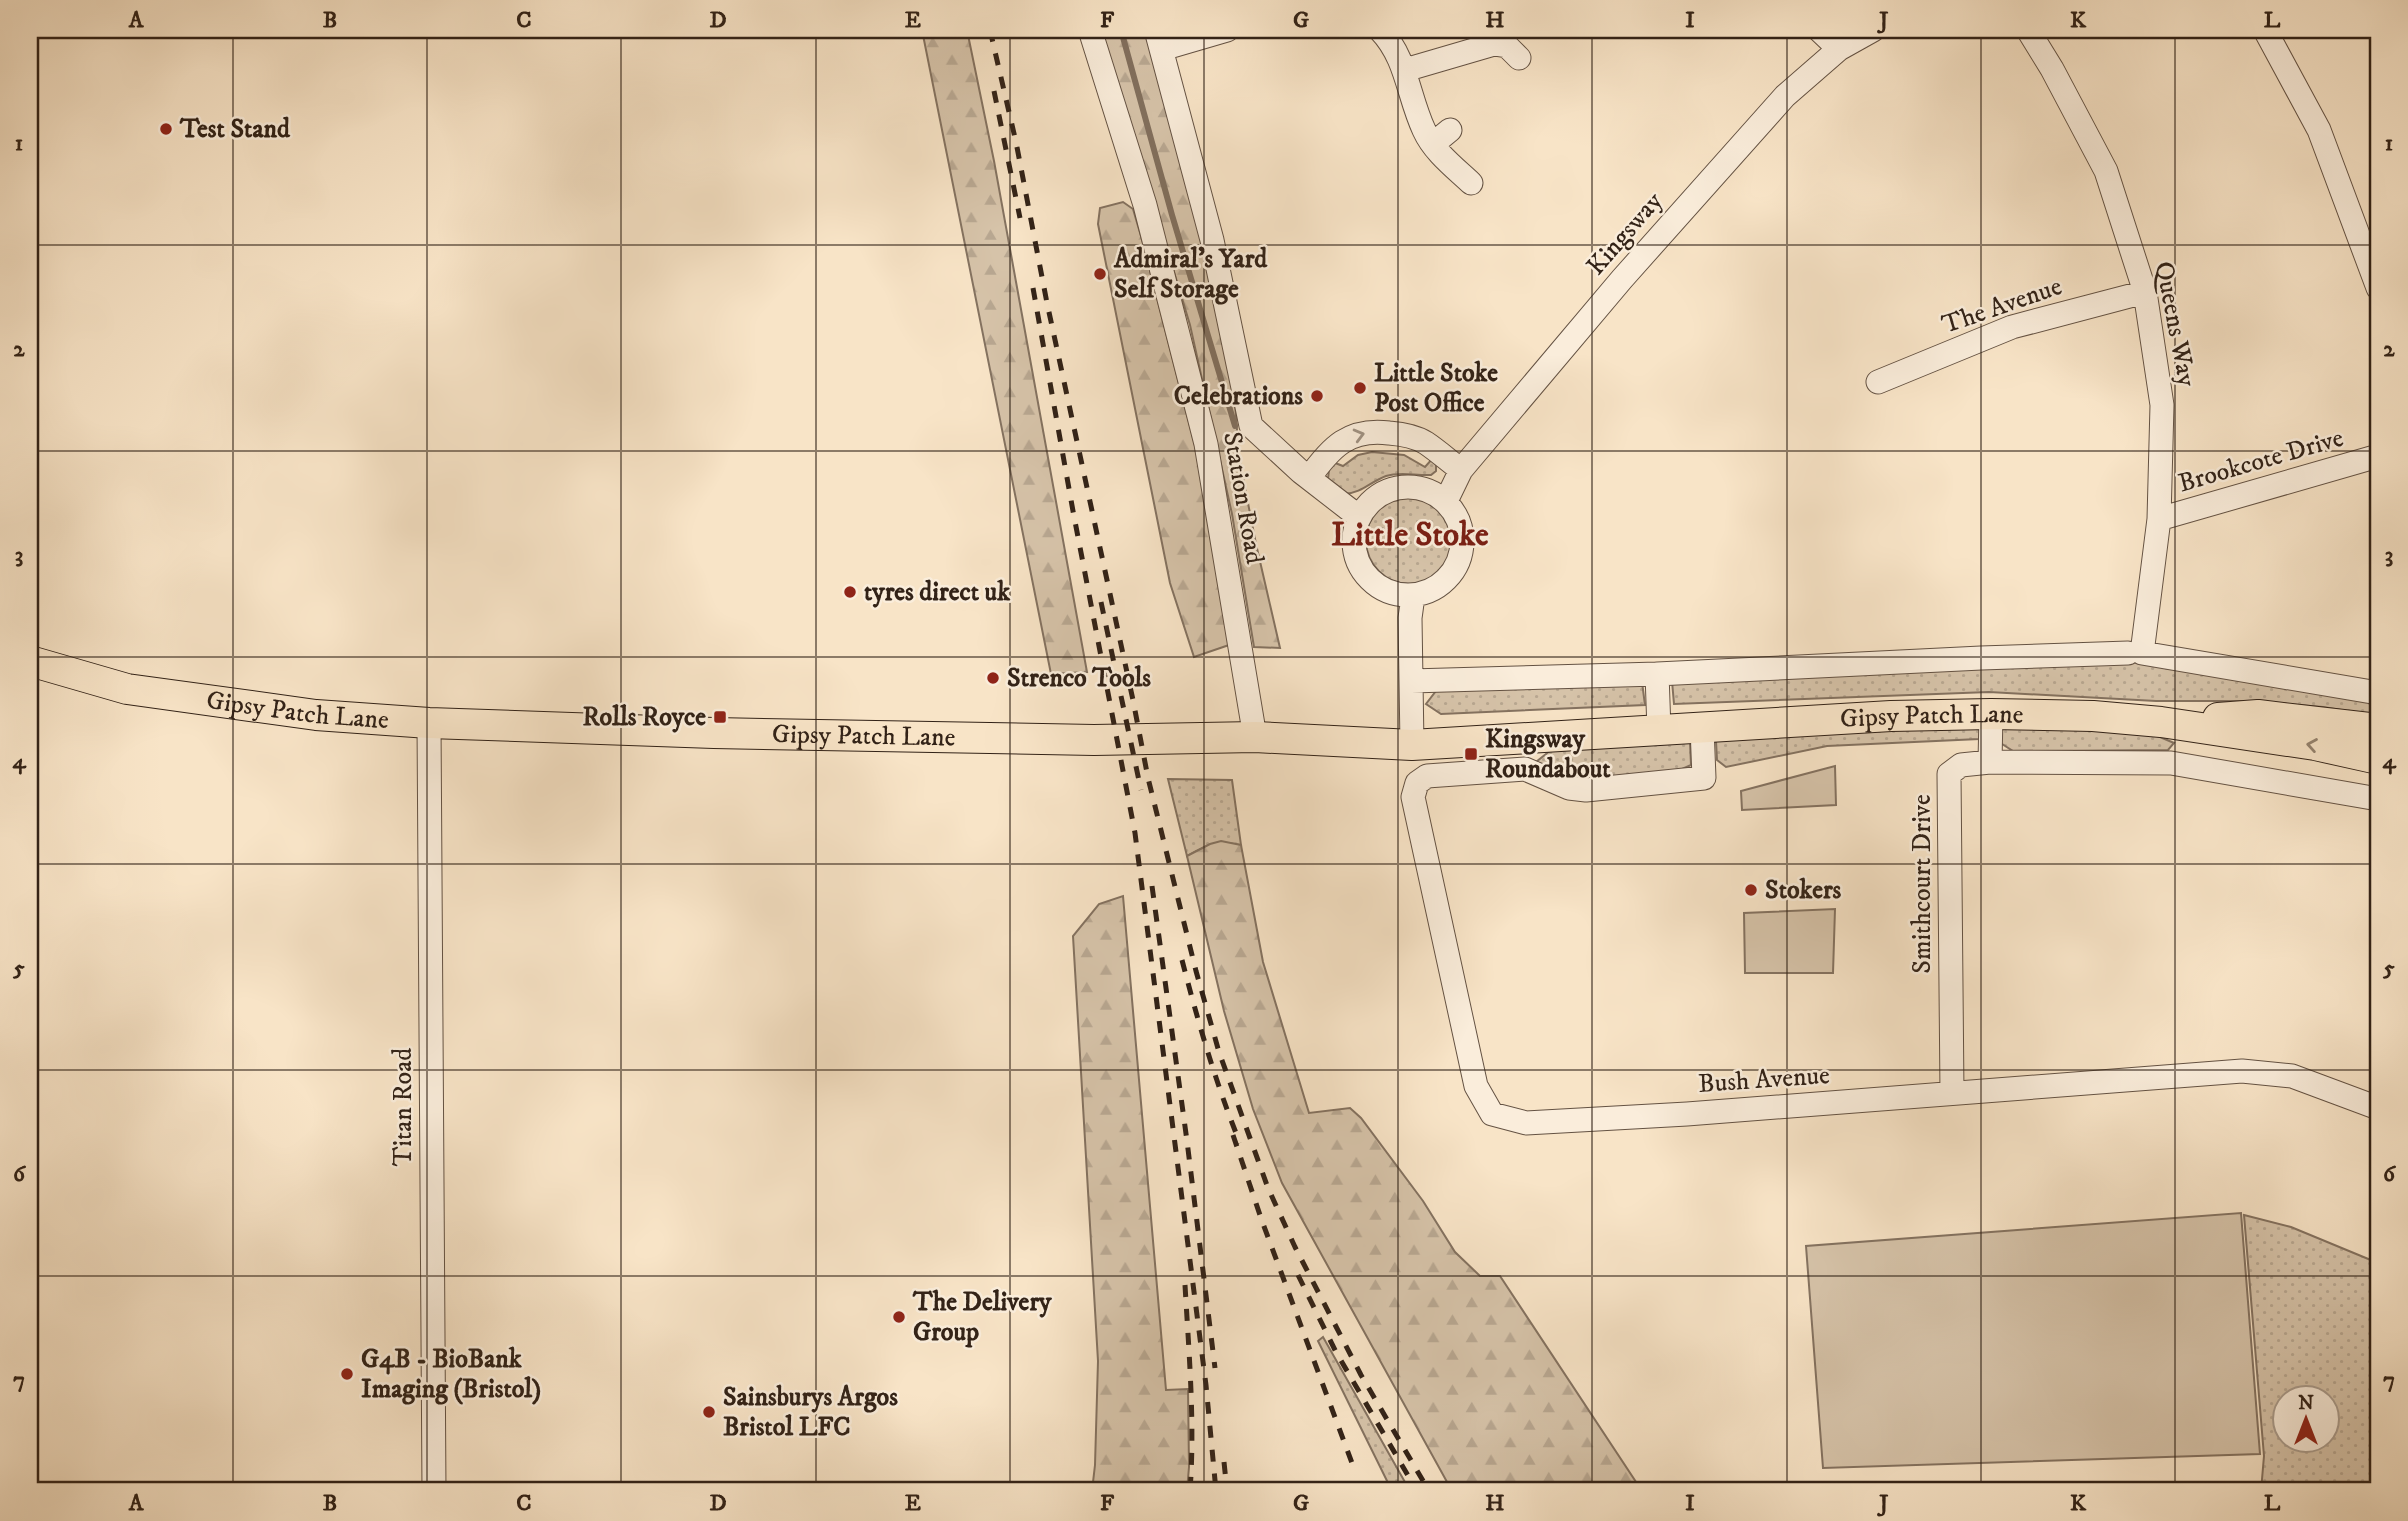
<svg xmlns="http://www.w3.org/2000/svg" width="2408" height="1521" viewBox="0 0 2408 1521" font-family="'IM FELL DW Pica',serif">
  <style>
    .grass { fill: url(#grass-dots); stroke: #847260; stroke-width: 2; fill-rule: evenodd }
    .forest { fill: url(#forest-firs); stroke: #847260; stroke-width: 2 }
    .garden { fill: #d6c3a9; stroke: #847260; stroke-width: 2 }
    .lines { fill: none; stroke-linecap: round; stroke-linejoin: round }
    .stream { stroke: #816f5d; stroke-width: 6 }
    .minor-casing { stroke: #645243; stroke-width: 25 }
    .major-casing { stroke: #322217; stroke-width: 32 }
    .minor { stroke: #faeddb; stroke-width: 23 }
    .major { stroke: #f8e4c7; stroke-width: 30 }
    .rail { stroke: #322217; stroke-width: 5; stroke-dasharray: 12 12; stroke-linecap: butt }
    .oneway { stroke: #a09283 }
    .oneway2 { stroke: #95836f }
    .grid { fill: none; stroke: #322217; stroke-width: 2; stroke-opacity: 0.55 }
    .poi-dot { fill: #8f2418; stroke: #faeddb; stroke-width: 2.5 }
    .labels { text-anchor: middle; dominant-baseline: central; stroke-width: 5; stroke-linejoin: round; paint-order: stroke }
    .poi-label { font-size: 26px; font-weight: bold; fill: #322217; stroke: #faeddb; text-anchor: start }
    .street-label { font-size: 26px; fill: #322217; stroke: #faeddb }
    .district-label { font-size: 33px; font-weight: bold; fill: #7a1f14; stroke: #faeddb }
    .neatline { fill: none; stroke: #322217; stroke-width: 2.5 }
    .grid-label { font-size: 23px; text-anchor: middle; font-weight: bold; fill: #322217 }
  </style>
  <defs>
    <pattern id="grass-dots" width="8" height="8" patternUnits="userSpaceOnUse" patternTransform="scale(1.75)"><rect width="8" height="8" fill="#d6c3a9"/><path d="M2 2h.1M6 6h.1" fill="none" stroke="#b8a791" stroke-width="1.8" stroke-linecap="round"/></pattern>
    <pattern id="forest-firs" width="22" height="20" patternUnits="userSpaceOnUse" patternTransform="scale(1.75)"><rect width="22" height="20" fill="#d6c3a9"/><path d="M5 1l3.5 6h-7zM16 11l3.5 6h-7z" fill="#b8a791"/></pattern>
  </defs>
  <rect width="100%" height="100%" fill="#f8e4c7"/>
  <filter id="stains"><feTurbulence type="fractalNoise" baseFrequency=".00286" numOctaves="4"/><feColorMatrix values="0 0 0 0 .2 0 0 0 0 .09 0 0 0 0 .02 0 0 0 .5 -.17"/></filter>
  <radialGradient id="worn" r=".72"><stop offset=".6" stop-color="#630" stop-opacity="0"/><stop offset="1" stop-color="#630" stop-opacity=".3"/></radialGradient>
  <path class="grass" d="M 1372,452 L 1404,455 L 1425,467 L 1433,458 L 1436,463 L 1436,471 L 1431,475 C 1416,476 1401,471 1386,476 C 1370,482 1362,493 1344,494 L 1328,479 L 1330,461 L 1343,466 L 1358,455 Z
    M1366 540a44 44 0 1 1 88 0a44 44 0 1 1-88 0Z
    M 2141,660 L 2378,701 L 2378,716 L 2323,707 L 2250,701 L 2156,701 L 1989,692 L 1674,704 L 1672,681 Z
    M 1642,682 L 1645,705 L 1441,714 L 1426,704 L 1436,691 Z
    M 2008,719 L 2146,731 L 2174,743 L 2168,750 L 2013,751 L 1999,742 L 2000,729 Z
    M 1983,727 L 1979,739 L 1827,746 L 1726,767 L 1717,760 L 1716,741 L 1736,730 Z
    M 1677,740 L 1690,743 L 1691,765 L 1671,774 L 1581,779 L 1536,762 L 1551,750 Z
    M 1168,779 L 1232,780 L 1241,845 C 1216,840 1209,844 1187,856 Z
    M 2244,1215 L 2291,1227 L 2378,1263 L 2378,1491 L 2261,1491 L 2264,1456 ZM 2286,1398 L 2328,1398 L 2328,1440 L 2286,1440 Z
    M 1323,1337 L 1410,1491 L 1392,1491 L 1318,1341 Z
    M 1864,1483 L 2113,1485 L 2125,1491 L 1851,1491 Z"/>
  <path class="forest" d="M 922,30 L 967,30 L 994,161 L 1087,672 L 1051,674 Z
    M 1101,30 L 1150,30 L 1208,245 L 1234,389 L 1239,457 L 1256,544 L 1280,648 L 1254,647 L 1232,514 L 1190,325 Z
    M 1123,202 L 1133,209 L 1143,243 L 1200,465 L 1229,645 L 1194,657 L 1170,583 L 1098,224 L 1100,208 Z
    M 1221,841 L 1241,845 L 1263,962 L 1309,1113 L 1350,1108 L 1361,1118 L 1423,1201 L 1455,1252 L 1480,1276 L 1500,1276 L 1642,1491 L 1452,1491 L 1282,1183 L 1253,1109 L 1224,1011 L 1187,856 L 1210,844 Z
    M 1123,896 L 1166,1390 L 1188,1389 L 1189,1467 L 1187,1491 L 1092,1491 L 1095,1465 L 1098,1361 L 1073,936 L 1099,904 Z"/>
  <path class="garden" d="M 1835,766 L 1836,805 L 1742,810 L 1741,791 Z
    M 1835,909 L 1833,973 L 1745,973 L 1744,913 Z
    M 2241,1213 L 2260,1454 L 1823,1468 L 1806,1246 Z"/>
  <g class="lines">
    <path class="stream" d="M 1121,30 L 1172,215 L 1235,426"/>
    <g class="minor-casing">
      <path id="minor" d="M 1090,30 L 1145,205 L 1206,444 L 1255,737
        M 1156,30 L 1212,240 L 1251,426 L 1301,472 L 1359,517
        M 1380,30 C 1407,58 1408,96 1424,130 C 1434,152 1454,167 1471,183
        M 1819,30 L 1839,49
        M 2028,30 L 2052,69 L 2106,171 L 2145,292 L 2162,405 L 2159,519 L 2142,653 L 2378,693
        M 2265,30 L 2319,130 L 2378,288
        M 1162,49 L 1227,30
        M 1405,70 L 1494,44 L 1507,46 L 1519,58
        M 1433,144 L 1450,130
        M 1878,382 L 2012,327 L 2145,292
        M 1309,478 C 1331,447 1349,428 1389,433 C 1402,434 1415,436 1426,443 C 1438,451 1449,461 1461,470
        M1354 541a54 54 0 1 1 108 0a54 54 0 1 1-108 0Z
        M 1446,501 L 1461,470 L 1622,279 L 1785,96 L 1839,49 L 1873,30
        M 2159,519 L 2378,456
        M 1657,674 L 1659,730
        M 1411,681 L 1657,674 L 1981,658 L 2128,653
        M 429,723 L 434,1491
        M 1702,727 L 1704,778 L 1586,790 L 1569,788 L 1525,769 L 1427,776 L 1417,783 L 1413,797 L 1476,1086 L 1492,1114 L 1526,1123 L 1687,1114 L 2242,1071 L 2292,1076 L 2378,1108
        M 1412,745 L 1410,618 L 1413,596
        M 1990,762 L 1991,714
        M 1952,1093 L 1949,774 L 1961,765 L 1990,762 L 2171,763 L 2378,799"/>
    </g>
    <g class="major-casing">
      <g id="major">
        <path id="s1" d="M 30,661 L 127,689 L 316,715 L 429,723 L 714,733 L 1094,740 L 1255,737 L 1412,745 L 1891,716 L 1991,714 L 2093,716 L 2161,722 L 2315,745 L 2378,759"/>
        <path d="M 2218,718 L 2258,715 L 2378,729"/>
      </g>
    </g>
    <use href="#minor" class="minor"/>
    <use href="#major" class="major"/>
    <path class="rail" d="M 990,30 L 1016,142 L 1047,303 L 1133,700 L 1148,778 L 1196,971 L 1219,1052 L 1268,1188 L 1295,1247 L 1361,1375 L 1429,1491
      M 994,91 L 1020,218
      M 1033,288 L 1073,511 L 1135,833 L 1206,1385 L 1216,1491
      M 1101,602 L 1141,790
      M 1152,886 L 1187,1141 L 1215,1368
      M 1182,960 C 1198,1022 1216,1084 1240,1143
      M 1233,1135 L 1262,1221 L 1355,1471
      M 1298,1275 L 1336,1352 L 1417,1491
      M 1185,1285 C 1189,1354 1195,1423 1190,1491
      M 1224,1462 L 1227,1491"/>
  </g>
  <defs><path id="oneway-chevron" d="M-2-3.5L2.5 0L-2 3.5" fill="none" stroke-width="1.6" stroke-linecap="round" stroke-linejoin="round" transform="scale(1.75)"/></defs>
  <use class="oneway" href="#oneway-chevron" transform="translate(1359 435) rotate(-15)"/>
  <use class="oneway2" href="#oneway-chevron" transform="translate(2312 745) rotate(-170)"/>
  <path class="grid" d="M 233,30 L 233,1491M 427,30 L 427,1491M 621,30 L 621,1491M 816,30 L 816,1491M 1010,30 L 1010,1491M 1204,30 L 1204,1491M 1398,30 L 1398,1491M 1592,30 L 1592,1491M 1787,30 L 1787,1491M 1981,30 L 1981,1491M 2175,30 L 2175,1491M 30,245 L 2378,245M 30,451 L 2378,451M 30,657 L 2378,657M 30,864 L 2378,864M 30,1070 L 2378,1070M 30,1276 L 2378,1276"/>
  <g class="poi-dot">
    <circle cx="166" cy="129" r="7"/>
    <circle cx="1100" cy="274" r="7"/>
    <circle cx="1360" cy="388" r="7"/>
    <circle cx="1317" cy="396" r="7"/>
    <circle cx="850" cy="592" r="7"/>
    <circle cx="993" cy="678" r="7"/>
    <rect x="713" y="710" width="14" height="14" rx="3.5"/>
    <rect x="1464" y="747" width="14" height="14" rx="3.5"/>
    <circle cx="1751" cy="890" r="7"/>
    <circle cx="899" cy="1317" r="7"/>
    <circle cx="347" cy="1374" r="7"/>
    <circle cx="709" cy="1412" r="7"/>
  </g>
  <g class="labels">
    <g class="poi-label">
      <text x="180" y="129">Test Stand</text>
      <text x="1114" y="259">Admiral's Yard<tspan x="1114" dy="30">Self Storage</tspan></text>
      <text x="1374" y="373">Little Stoke<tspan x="1374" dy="30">Post Office</tspan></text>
      <text x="1303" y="396" text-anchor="end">Celebrations</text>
      <text x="864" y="592">tyres direct uk</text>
      <text x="1007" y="678">Strenco Tools</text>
      <text x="706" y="717" text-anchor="end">Rolls Royce</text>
      <text x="1485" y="739">Kingsway<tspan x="1485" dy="30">Roundabout</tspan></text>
      <text x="1765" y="890">Stokers</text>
      <text x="913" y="1302">The Delivery<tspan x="913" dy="30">Group</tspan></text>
      <text x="361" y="1359">G4B - BioBank<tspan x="361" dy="30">Imaging (Bristol)</tspan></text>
      <text x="723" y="1397">Sainsburys Argos<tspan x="723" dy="30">Bristol LFC</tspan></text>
    </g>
    <g class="street-label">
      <text transform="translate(1625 234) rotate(-49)">Kingsway</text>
      <text transform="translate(2002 306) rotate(-19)">The Avenue</text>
      <text transform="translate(2175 324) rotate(79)">Queens Way</text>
      <text transform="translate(2261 461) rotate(-16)">Brookcote Drive</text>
      <text transform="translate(1243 498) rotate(80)">Station Road</text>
      <text stroke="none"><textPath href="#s1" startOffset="273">Gipsy Patch Lane</textPath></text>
      <text stroke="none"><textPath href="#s1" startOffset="1909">Gipsy Patch Lane</textPath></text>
      <text stroke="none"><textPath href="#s1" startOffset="840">Gipsy Patch Lane</textPath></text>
      <text transform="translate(1922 884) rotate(-90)">Smithcourt Drive</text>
      <text transform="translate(1764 1080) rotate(-4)">Bush Avenue</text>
      <text transform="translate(403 1107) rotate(-90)">Titan Road</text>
    </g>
    <g class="district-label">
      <text x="1410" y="535">Little Stoke</text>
    </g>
  </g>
  <rect width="2408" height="1521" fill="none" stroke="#f8e4c7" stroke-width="77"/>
  <g transform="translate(2306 1419)"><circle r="33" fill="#faeddb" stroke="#aa9c8d" stroke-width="2"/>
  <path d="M0-5L12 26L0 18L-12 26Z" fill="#8f2418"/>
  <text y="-10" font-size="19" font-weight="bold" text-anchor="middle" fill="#322217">N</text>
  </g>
  <rect x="38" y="38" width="2332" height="1444" class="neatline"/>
  <g class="grid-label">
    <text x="136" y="27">A</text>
    <text x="330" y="27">B</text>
    <text x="524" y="27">C</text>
    <text x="718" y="27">D</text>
    <text x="913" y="27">E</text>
    <text x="1107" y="27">F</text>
    <text x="1301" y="27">G</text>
    <text x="1495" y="27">H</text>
    <text x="1690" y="27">I</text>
    <text x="1884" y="27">J</text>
    <text x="2078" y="27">K</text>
    <text x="2272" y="27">L</text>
    <text x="19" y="150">1</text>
    <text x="2389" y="150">1</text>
    <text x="19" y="356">2</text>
    <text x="2389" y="356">2</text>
    <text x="19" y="562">3</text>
    <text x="2389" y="562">3</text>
    <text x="19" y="768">4</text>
    <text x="2389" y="768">4</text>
    <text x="19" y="975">5</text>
    <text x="2389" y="975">5</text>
    <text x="19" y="1181">6</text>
    <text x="2389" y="1181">6</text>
    <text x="19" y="1387">7</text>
    <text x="2389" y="1387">7</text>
    <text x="136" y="1510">A</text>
    <text x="330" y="1510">B</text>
    <text x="524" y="1510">C</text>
    <text x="718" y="1510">D</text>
    <text x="913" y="1510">E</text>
    <text x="1107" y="1510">F</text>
    <text x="1301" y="1510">G</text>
    <text x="1495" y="1510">H</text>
    <text x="1690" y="1510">I</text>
    <text x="1884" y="1510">J</text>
    <text x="2078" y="1510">K</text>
    <text x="2272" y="1510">L</text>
  </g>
  <rect width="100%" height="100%" filter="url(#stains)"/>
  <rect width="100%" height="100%" fill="url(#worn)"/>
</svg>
